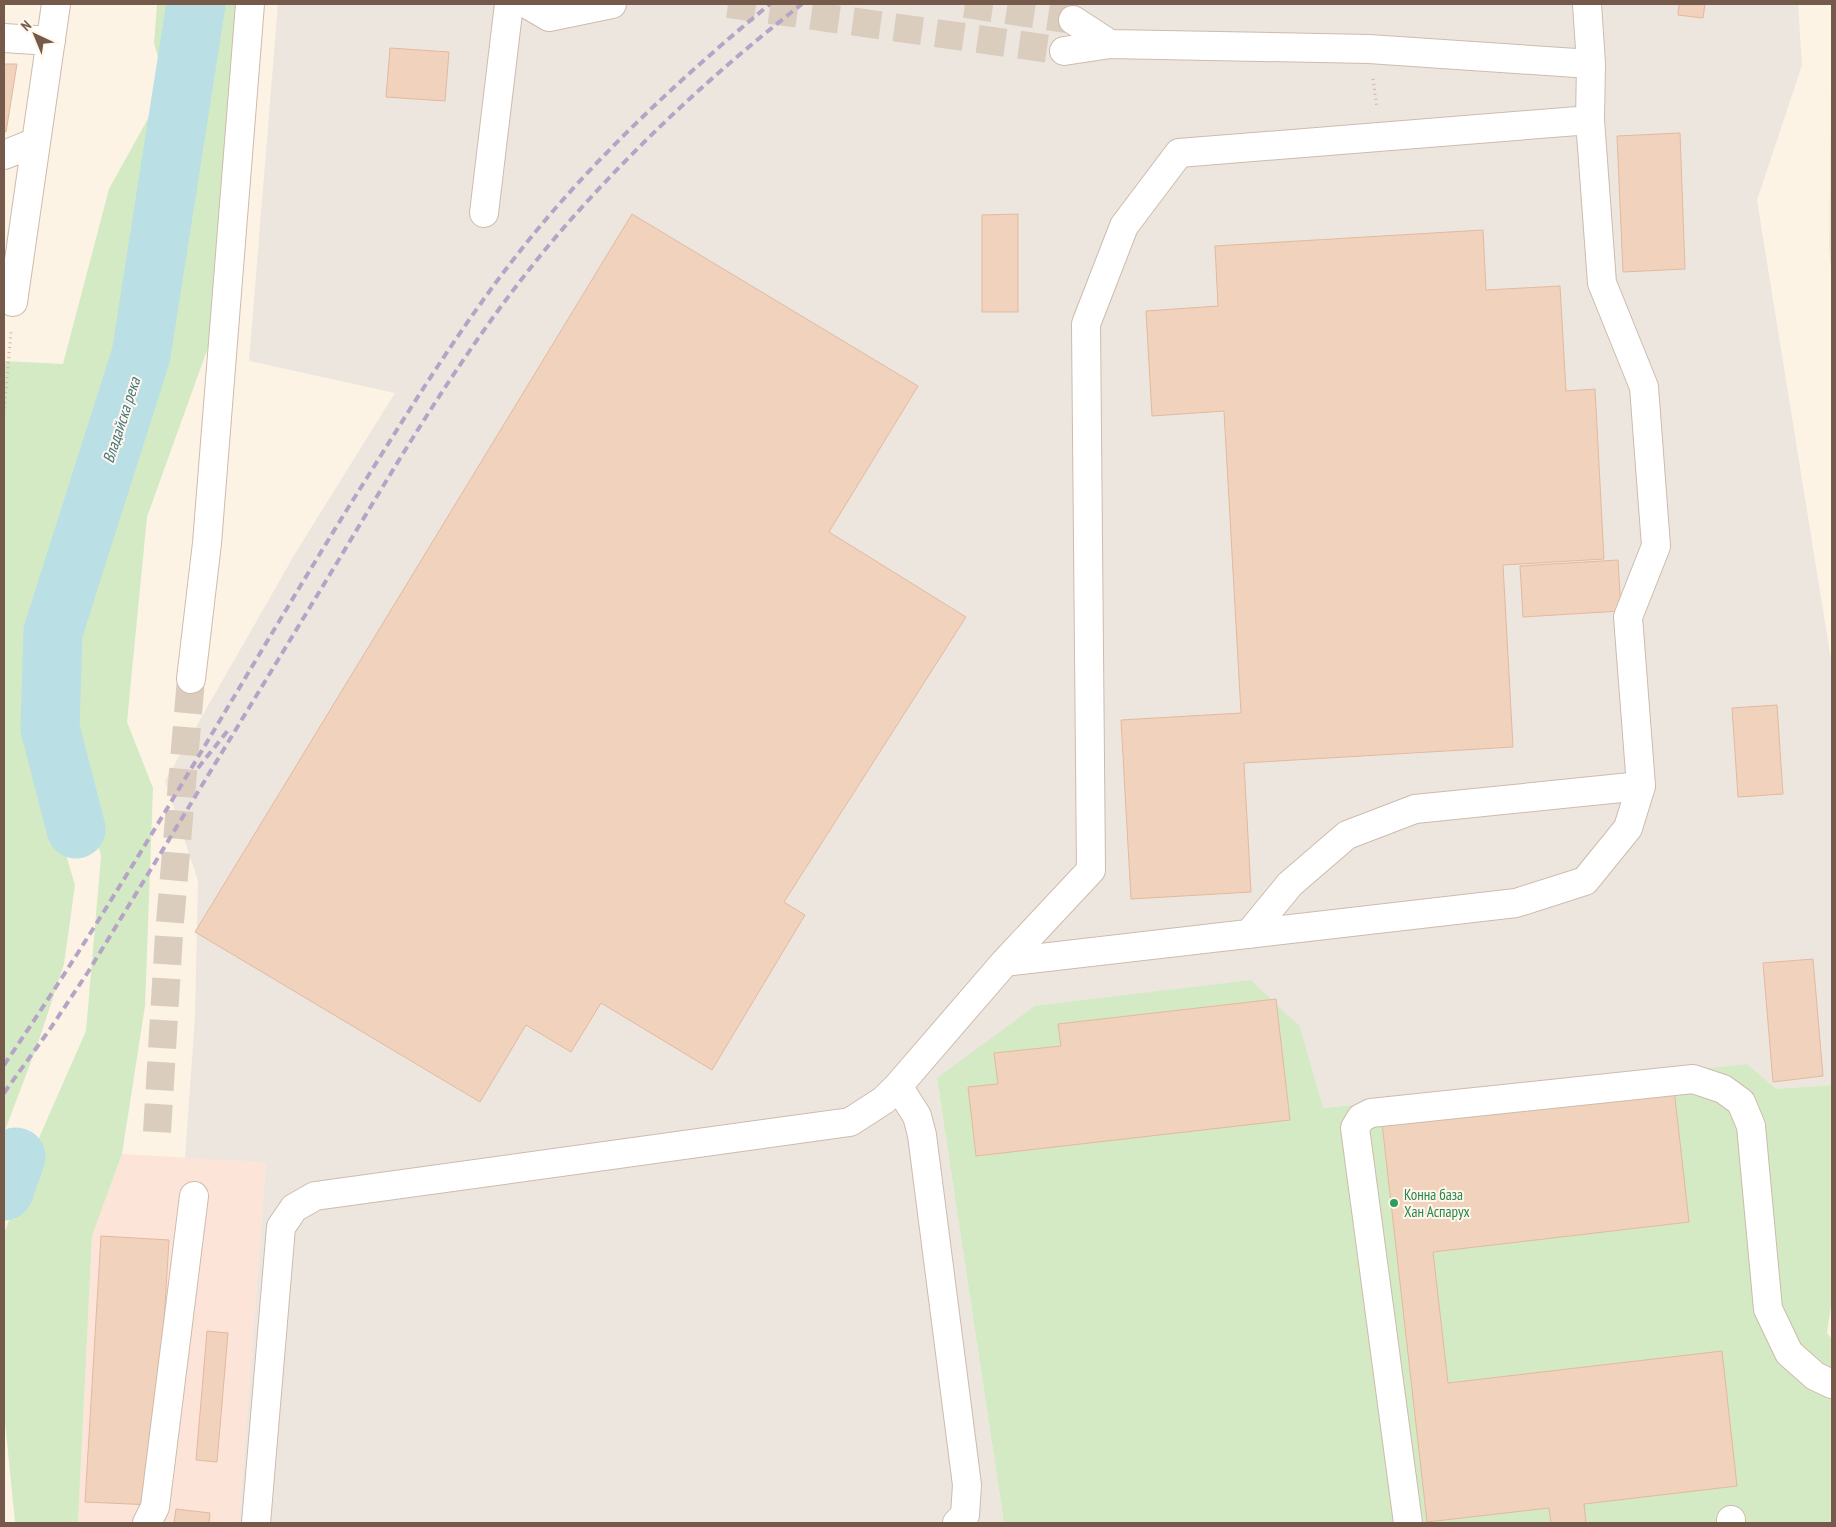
<svg xmlns="http://www.w3.org/2000/svg" width="1836" height="1527" viewBox="0 0 1836 1527" font-family="'PT Sans Narrow',sans-serif">
  <style>
    .residential { fill: #f4e5d4 }
    .commercial { fill: #fce4d9 }
    .industrial { fill: #ece6df }
    .green { fill: #d3eac4 }
    .lines { fill: none; stroke-linecap: round; stroke-linejoin: round }
    .river { stroke: #badfe5; stroke-width: 59 }
    .building { fill: #f1d2bd; stroke: #e3b99e }
    .minor-tunnel { stroke: #dacdbe; stroke-width: 28; stroke-dasharray: 28 14; stroke-linecap: butt }
    .minor-casing { stroke: #cebbac; stroke-width: 30 }
    .path { stroke: #d6b6a0; stroke-width: 3; stroke-dasharray: 1 4; stroke-linecap: butt }
    .minor { stroke: #fff; stroke-width: 28 }
    .rail { stroke: #b6a4c6; stroke-width: 4; stroke-dasharray: 8 5; stroke-linecap: butt }
    .leisure-dot { fill: #2e9e5b; stroke: #fff7ec; stroke-width: 2 }
    .labels { text-anchor: middle; dominant-baseline: central; stroke-width: 4; stroke-linejoin: round; paint-order: stroke }
    .leisure-label { font-size: 15px; fill: #27864d; stroke: #fff7ec; text-anchor: start }
    .water-label { font-size: 16px; font-style: italic; fill: #427681; stroke: #fff7ec }
  </style>
  <rect width="100%" height="100%" fill="#fcf3e5"/>
  <path class="residential" d="M 1832,4 L 1832,278 L 1829,249 Z"/>
  <path class="commercial" d="M 122,1154 L 266,1162 L 239,1523 L 78,1523 L 92,1236 Z"/>
  <path class="industrial" d="M 278,4 L 1798,4 L 1802,65 L 1757,200 L 1832,666 L 1832,1085 L 1775,1089 L 1747,1064 L 1322,1108 L 1300,1027 L 937,1078 L 1004,1523 L 239,1523 L 266,1162 L 185,1158 L 195,1016 L 198,881 L 165,781 L 296,552 L 395,393 L 249,361 Z"/>
  <path class="green" d="M 157,4 L 179,4 L 122,378 L 62,537 L 34,666 L 34,748 L 75,885 L 64,964 L 37,1046 L 4,1133 L 4,361 L 63,364 L 109,189 L 166,86 L 154,43 Z
    M 212,4 L 235,4 L 232,158 L 224,303 L 147,517 L 127,722 L 153,788 L 145,1006 L 122,1154 L 92,1236 L 78,1523 L 15,1523 L 4,1411 L 4,1234 L 38,1140 L 86,1031 L 101,857 L 69,712 L 72,640 L 166,326 L 184,217 Z
    M 1251,980 L 1300,1027 L 1323,1108 L 1747,1064 L 1776,1089 L 1832,1085 L 1832,1298 L 1827,1333 L 1832,1339 L 1832,1523 L 1004,1523 L 937,1078 L 1035,1006 Z"/>
  <g class="lines">
    <path class="river" d="M 76,829 L 50,728 L 53,632 L 141,355 L 196,4
      M 4,1191 L 16,1157"/>
  </g>
  <path class="building" d="M 1679,4 L 1705,4 L 1703,18 L 1678,15 Z
    M 390,48 L 449,52 L 445,101 L 386,97 Z
    M 4,64 L 17,64 L 6,132 L 4,131 Z
    M 1680,133 L 1685,269 L 1623,272 L 1617,136 Z
    M 632,214 L 918,386 L 829,532 L 966,617 L 784,902 L 805,915 L 712,1070 L 601,1003 L 571,1052 L 526,1025 L 480,1102 L 195,932 Z
    M 1018,214 L 1018,312 L 982,312 L 982,215 Z
    M 1483,230 L 1486,290 L 1560,286 L 1566,391 L 1595,389 L 1604,559 L 1503,565 L 1513,747 L 1244,763 L 1251,892 L 1131,899 L 1121,720 L 1241,713 L 1224,411 L 1152,416 L 1146,311 L 1218,306 L 1215,246 Z
    M 1618,560 L 1621,611 L 1523,617 L 1520,566 Z
    M 1777,705 L 1783,794 L 1738,797 L 1732,708 Z
    M 1813,959 L 1823,1076 L 1773,1082 L 1763,963 Z
    M 1276,999 L 1290,1120 L 976,1156 L 968,1087 L 998,1084 L 994,1053 L 1061,1046 L 1058,1024 Z
    M 1674,1089 L 1689,1222 L 1433,1252 L 1448,1383 L 1722,1351 L 1737,1486 L 1584,1504 L 1586,1523 L 1551,1523 L 1549,1508 L 1427,1522 L 1382,1123 Z
    M 101,1236 L 169,1240 L 153,1505 L 85,1502 Z
    M 207,1331 L 228,1333 L 217,1462 L 196,1460 Z
    M 176,1509 L 210,1513 L 209,1523 L 174,1523 Z"/>
  <g class="lines">
    <path class="minor-tunnel" d="M 728,4 L 1064,51
      M 965,4 L 1073,20
      M 157,1132 L 169,934 L 191,679"/>
    <g class="minor-casing">
      <path id="minor" d="M 527,4 L 549,17 L 612,4
        M 1587,4 L 1591,64
        M 4,38 L 51,41
        M 1110,44 L 1369,49 L 1591,64 L 1590,120
        M 1064,51 L 1110,44 L 1073,20
        M 4,155 L 36,142
        M 484,213 L 509,4
        M 13,302 L 56,4
        M 191,679 L 207,543 L 250,4
        M 1249,934 L 1290,884 L 1347,835 L 1415,809 L 1641,786
        M 898,1086 L 1005,962 L 1091,870 L 1086,324 L 1124,226 L 1179,153 L 1590,120 L 1602,283 L 1644,387 L 1656,546 L 1628,617 L 1641,786 L 1628,828 L 1585,881 L 1516,903 L 1005,962
        M 1731,1520 L 1731,1523
        M 147,1523 L 155,1507 L 194,1196
        M 256,1523 L 281,1227 L 294,1208 L 315,1196 L 850,1122 L 884,1100 L 898,1086 L 917,1116 L 922,1135 L 967,1485 L 965,1515 L 957,1523
        M 1408,1523 L 1355,1128 L 1361,1118 L 1371,1113 L 1693,1079 L 1723,1089 L 1741,1102 L 1751,1126 L 1768,1309 L 1789,1353 L 1815,1376 L 1832,1384"/>
    </g>
    <path class="path" d="M 1373,79 L 1377,108
      M 4,413 L 11,332"/>
    <use href="#minor" class="minor"/>
    <path class="rail" d="M 198,768 L 229,729
      M 4,1065 C 127,885 233,694 348,508 C 409,411 468,312 542,224 C 610,143 689,71 770,4
      M 4,1093 L 50,1029 L 88,972 C 171,837 253,701 335,566 C 406,448 476,328 567,224 C 638,143 717,70 802,4"/>
  </g>
  <circle class="leisure-dot" cx="1394" cy="1203" r="5"/>
  <g class="labels">
    <g class="leisure-label">
      <text x="1404" y="1194">Конна база<tspan x="1404" dy="17">Хан Аспарух</tspan></text>
    </g>
    <g class="water-label">
      <text transform="translate(121 420) rotate(-72)">Владайска река</text>
    </g>
  </g>
  <rect width="1836" height="1527" fill="none" stroke="#755a4b" stroke-width="10"/>
  <g transform="translate(35 35) rotate(316)" stroke="#fff7ec" stroke-width="4" paint-order="stroke">
  <path d="M0-4L9 19L0 12L-9 19Z" fill="#755a4b"/>
  <text y="-8" font-size="14" font-weight="bold" text-anchor="middle" fill="#755a4b">N</text>
  </g>
</svg>
